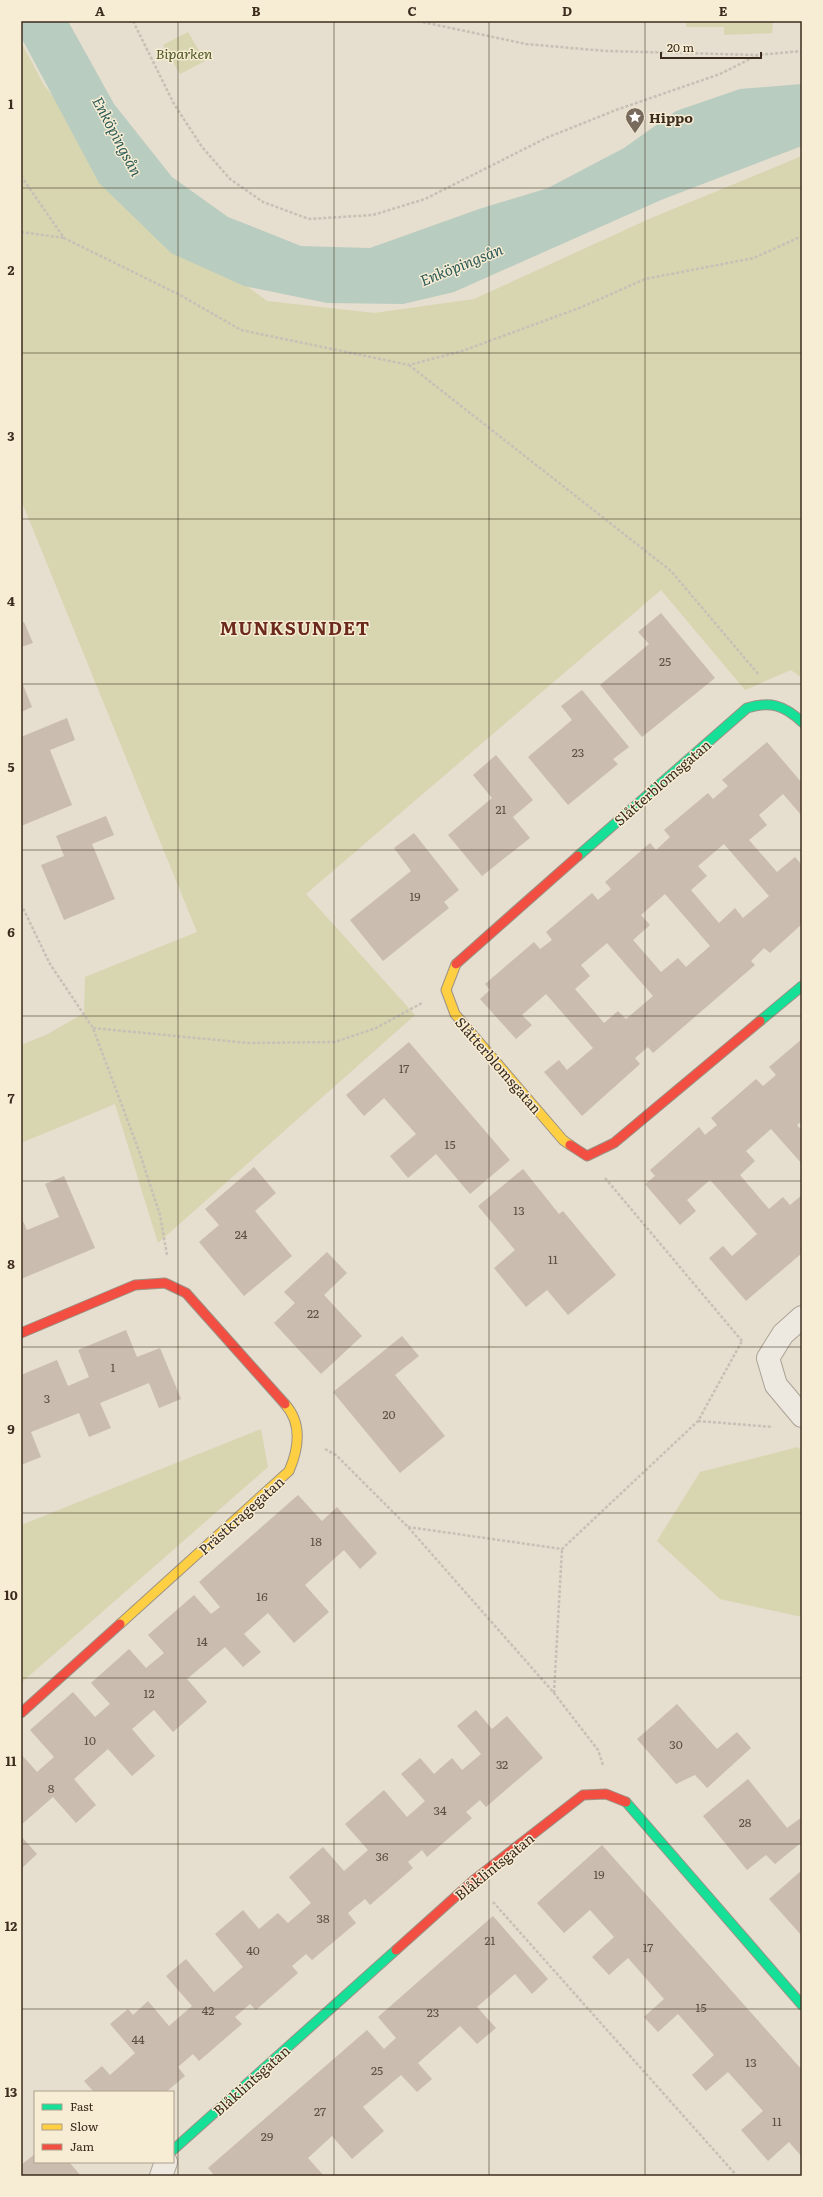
<svg xmlns="http://www.w3.org/2000/svg" width="823" height="2197" viewBox="0 0 823 2197" font-family="Literata,serif">
  <style>
    .green { fill: #d7d6b0 }
    .water { fill: #b9ccc0 }
    .building { fill: #cabcaf; fill-rule: evenodd }
    .lines { fill: none; stroke-linecap: round; stroke-linejoin: round }
    .street-casing { stroke: #aba397; stroke-width: 24 }
    .fast-casing { stroke: #9b9386; stroke-width: 11 }
    .slow-casing { stroke: #9b9386; stroke-width: 11 }
    .jam-casing { stroke: #9b9386; stroke-width: 11 }
    .path { stroke: #c7c0b7; stroke-width: 2.5; stroke-dasharray: 3 2; stroke-linecap: butt }
    .street { stroke: #eee9e0; stroke-width: 22 }
    .fast { stroke: #16e098; stroke-width: 9 }
    .slow { stroke: #ffcf43; stroke-width: 9 }
    .jam { stroke: #f24e42; stroke-width: 9 }
    .grid { fill: none; stroke: #3c2c1e; stroke-width: 1; stroke-opacity: 0.55 }
    .labels { text-anchor: middle; dominant-baseline: central; stroke-width: 3; stroke-linejoin: round; paint-order: stroke }
    .number-label { font-size: 12px; fill: #605042 }
    .park-label { font-size: 14px; font-style: italic; fill: #4d5924; stroke: #f7ecd4 }
    .poi-label { font-size: 14px; font-weight: bold; fill: #3c2c1e; stroke: #f7ecd4; text-anchor: start }
    .street-label { font-size: 14px; fill: #3c2c1e; stroke: #f7ecd4 }
    .water-label { font-size: 15px; font-style: italic; fill: #2d5c58; stroke: #f7ecd4 }
    .district-label { font-size: 18px; font-weight: bold; letter-spacing: 1px; fill: #6b2a1b; stroke: #f7ecd4 }
    .neatline { fill: none; stroke: #3c2c1e; stroke-width: 1.5 }
    .grid-label { font-size: 13px; text-anchor: middle; font-weight: bold; fill: #3c2c1e }
  </style>
  <rect width="100%" height="100%" fill="#e6dece"/>
  <path class="green" d="M 686,21 L 773,21 L 772,33 L 724,35 L 724,27 L 686,27 Z
    M 188,32 L 205,61 L 180,74 L 163,45 Z
    M 21,42 L 44,85 L 136,203 L 267,301 L 374,313 L 474,299 L 649,219 L 802,156 L 802,678 L 791,670 L 745,690 L 661,590 L 306,894 L 415,1015 L 158,1243 L 115,1104 L 21,1143 L 21,1045 L 48,1034 L 84,1013 L 85,977 L 197,932 L 21,500 Z
    M 261,1429 L 268,1467 L 21,1683 L 21,1525 Z
    M 798,1447 L 802,1452 L 802,1617 L 720,1599 L 657,1541 L 700,1472 Z"/>
  <path class="water" d="M 21,21 L 68,21 L 114,104 L 172,177 L 228,217 L 301,246 L 370,248 L 479,209 L 548,188 L 624,148 L 676,111 L 740,89 L 802,84 L 802,146 L 661,200 L 454,292 L 403,304 L 327,303 L 244,286 L 171,253 L 99,183 L 21,37 Z"/>
  <path class="building" d="M 661,613 L 715,678 L 642,737 L 600,685 L 649,644 L 638,632 Z
    M 24,622 L 33,643 L 21,647 L 21,623 Z
    M 21,680 L 32,707 L 21,712 Z
    M 582,690 L 629,747 L 613,759 L 618,764 L 568,805 L 528,757 L 572,720 L 561,706 Z
    M 67,718 L 75,740 L 50,750 L 72,805 L 21,826 L 21,737 Z
    M 767,742 L 802,783 L 802,816 L 783,794 L 759,815 L 767,825 L 749,840 L 777,872 L 795,857 L 802,865 L 802,924 L 770,953 L 764,948 L 751,961 L 755,965 L 653,1053 L 648,1047 L 635,1058 L 640,1064 L 582,1116 L 544,1072 L 559,1060 L 567,1070 L 593,1048 L 546,994 L 522,1015 L 532,1025 L 516,1039 L 480,999 L 490,990 L 485,984 L 534,942 L 540,949 L 552,940 L 546,932 L 592,893 L 598,900 L 611,889 L 605,882 L 650,843 L 656,850 L 670,837 L 664,830 L 708,793 L 713,799 L 728,786 L 722,780 ZM 724,844 L 769,896 L 743,918 L 735,908 L 719,923 L 691,890 L 707,876 L 698,866 ZM 665,894 L 710,946 L 686,967 L 678,958 L 661,972 L 633,940 L 650,925 L 641,915 ZM 607,943 L 653,996 L 626,1019 L 618,1011 L 604,1023 L 575,989 L 590,976 L 581,965 Z
    M 496,755 L 533,800 L 513,817 L 530,838 L 482,876 L 448,835 L 492,798 L 473,775 Z
    M 106,816 L 114,835 L 92,844 L 115,899 L 64,920 L 41,865 L 64,856 L 56,836 Z
    M 414,833 L 459,890 L 444,902 L 449,908 L 383,961 L 350,920 L 411,871 L 394,848 Z
    M 802,1039 L 802,1121 L 797,1125 L 802,1131 L 802,1164 L 771,1129 L 746,1151 L 755,1161 L 740,1175 L 769,1209 L 783,1197 L 790,1205 L 802,1195 L 802,1242 L 800,1244 L 802,1253 L 746,1301 L 709,1258 L 723,1246 L 732,1256 L 757,1234 L 720,1191 L 710,1180 L 687,1200 L 696,1211 L 680,1225 L 645,1184 L 655,1176 L 650,1170 L 699,1127 L 705,1135 L 717,1125 L 711,1118 L 756,1079 L 763,1086 L 776,1075 L 769,1067 Z
    M 409,1042 L 510,1160 L 470,1194 L 436,1154 L 408,1178 L 390,1156 L 416,1134 L 384,1098 L 364,1116 L 346,1095 Z
    M 254,1167 L 276,1193 L 255,1211 L 292,1256 L 244,1296 L 199,1242 L 219,1225 L 205,1209 Z
    M 523,1169 L 559,1214 L 563,1211 L 616,1275 L 568,1315 L 547,1290 L 526,1307 L 494,1268 L 515,1250 L 478,1206 Z
    M 64,1176 L 95,1248 L 21,1279 L 21,1217 L 27,1230 L 59,1217 L 45,1184 Z
    M 327,1252 L 347,1273 L 324,1295 L 362,1336 L 321,1374 L 274,1323 L 295,1303 L 284,1292 Z
    M 126,1330 L 137,1357 L 160,1348 L 181,1399 L 159,1408 L 149,1383 L 100,1403 L 111,1428 L 89,1437 L 79,1413 L 31,1432 L 41,1457 L 21,1465 L 21,1375 L 57,1360 L 68,1386 L 89,1377 L 78,1350 Z
    M 402,1336 L 419,1356 L 395,1375 L 445,1436 L 400,1473 L 333,1392 Z
    M 298,1495 L 322,1521 L 337,1507 L 377,1553 L 360,1569 L 344,1550 L 305,1585 L 329,1612 L 294,1643 L 268,1613 L 244,1634 L 261,1652 L 243,1667 L 225,1647 L 187,1679 L 207,1702 L 173,1732 L 154,1710 L 132,1729 L 155,1756 L 132,1776 L 108,1749 L 74,1779 L 96,1805 L 76,1823 L 53,1797 L 21,1825 L 21,1754 L 37,1772 L 54,1757 L 30,1730 L 73,1692 L 95,1717 L 110,1704 L 91,1683 L 129,1649 L 146,1668 L 164,1653 L 148,1635 L 194,1595 L 211,1614 L 220,1607 L 199,1582 Z
    M 677,1704 L 717,1749 L 737,1732 L 751,1748 L 707,1788 L 695,1775 L 676,1784 L 637,1739 Z
    M 476,1710 L 492,1729 L 507,1716 L 543,1758 L 486,1807 L 480,1800 L 466,1812 L 472,1818 L 427,1857 L 422,1850 L 408,1862 L 413,1868 L 370,1905 L 365,1899 L 348,1913 L 356,1923 L 312,1960 L 306,1954 L 292,1966 L 298,1973 L 256,2010 L 250,2004 L 235,2017 L 242,2024 L 199,2061 L 193,2054 L 178,2067 L 185,2076 L 166,2092 L 94,2092 L 84,2081 L 102,2066 L 110,2075 L 135,2053 L 110,2024 L 128,2009 L 133,2015 L 148,2001 L 169,2026 L 192,2006 L 166,1976 L 186,1959 L 214,1992 L 243,1967 L 215,1934 L 243,1910 L 259,1929 L 278,1913 L 288,1923 L 311,1903 L 289,1877 L 323,1847 L 344,1871 L 368,1850 L 345,1824 L 384,1790 L 407,1817 L 425,1801 L 401,1774 L 420,1758 L 434,1774 L 452,1758 L 462,1770 L 481,1754 L 457,1726 Z
    M 748,1779 L 787,1828 L 802,1817 L 802,1842 L 775,1864 L 766,1855 L 747,1870 L 703,1816 Z
    M 21,1836 L 37,1854 L 21,1869 Z
    M 602,1845 L 802,2070 L 802,2157 L 789,2142 L 768,2161 L 741,2130 L 763,2111 L 728,2072 L 706,2091 L 692,2075 L 714,2055 L 678,2014 L 658,2032 L 644,2017 L 664,1999 L 628,1958 L 609,1975 L 592,1957 L 614,1937 L 590,1910 L 564,1933 L 537,1903 Z
    M 802,1870 L 802,1936 L 769,1899 Z
    M 493,1916 L 548,1979 L 532,1994 L 515,1974 L 477,2007 L 496,2028 L 477,2044 L 460,2026 L 418,2063 L 432,2079 L 417,2092 L 401,2075 L 363,2107 L 384,2131 L 352,2159 L 332,2136 L 308,2158 L 324,2176 L 215,2176 L 208,2168 L 367,2030 L 384,2049 L 396,2038 L 378,2017 Z
    M 35,2154 L 35,2162 L 69,2162 L 81,2176 L 21,2176 L 21,2165 Z"/>
  <g class="lines">
    <g class="street-casing">
      <path id="street" d="M 802,1317 L 783,1334 L 768,1358 L 776,1385 L 802,1416
        M 161,2176 L 166,2162"/>
    </g>
    <g class="fast-casing">
      <path id="fast" d="M 578,856 L 747,708 C 770,701 784,705 802,722
        M 760,1021 L 802,986
        M 626,1802 L 802,2005
        M 173,2150 L 396,1950"/>
    </g>
    <g class="slow-casing">
      <path id="slow" d="M 456,964 L 446,990 L 455,1014 L 563,1140 L 570,1145
        M 120,1624 L 289,1471 C 299,1448 302,1423 285,1404"/>
    </g>
    <g class="jam-casing">
      <path id="jam" d="M 456,964 L 578,856
        M 570,1145 L 587,1156 L 614,1143 L 760,1021
        M 21,1333 L 135,1285 L 165,1283 L 186,1293 L 285,1404
        M 21,1713 L 120,1624
        M 396,1950 L 474,1880 L 583,1795 L 606,1794 L 626,1802"/>
    </g>
    <path class="path" d="M 133,21 L 174,104 L 202,147 L 230,179 L 263,202 L 309,219 L 373,215 L 425,199 L 546,138 L 616,110 L 720,74 L 758,55
      M 418,21 L 526,44 L 606,51 L 758,55 L 802,51
      M 21,176 L 64,238 L 180,295 L 241,330 L 409,365 L 462,351 L 582,307 L 645,279 L 754,258 L 802,236
      M 21,232 L 64,238
      M 409,365 L 671,571 L 759,675
      M 21,904 L 50,964 L 93,1028 L 139,1151 L 160,1215 L 167,1255
      M 93,1028 L 248,1043 L 335,1042 L 376,1028 L 422,1003
      M 605,1178 L 742,1341
      M 698,1421 L 773,1427
      M 325,1449 L 336,1455 L 408,1527 L 554,1693 L 598,1750 L 603,1765
      M 408,1527 L 562,1549 L 698,1421 L 742,1341
      M 554,1693 L 562,1549
      M 493,1902 L 737,2176"/>
    <use href="#street" class="street"/>
    <use href="#fast" class="fast"/>
    <use href="#slow" class="slow"/>
    <use href="#jam" class="jam"/>
  </g>
  <path class="grid" d="M 178,21 L 178,2176M 334,21 L 334,2176M 489,21 L 489,2176M 645,21 L 645,2176M 21,188 L 802,188M 21,353 L 802,353M 21,519 L 802,519M 21,684 L 802,684M 21,850 L 802,850M 21,1016 L 802,1016M 21,1181 L 802,1181M 21,1347 L 802,1347M 21,1513 L 802,1513M 21,1678 L 802,1678M 21,1844 L 802,1844M 21,2009 L 802,2009"/>
  <defs>
    <g id="sight-pin" transform="scale(1)"><path d="M0 17L-7.5 6A9.5 9.5 0 1 1 7.5 6Z" fill="#786a5c" stroke="#f7ecd4"/><path d="M0-6L1.8-2.2L6-1.7L2.9 1.2L3.7 5.4L0 3.3L-3.7 5.4L-2.9 1.2L-6-1.7L-1.8-2.2Z" fill="#fff"/></g>
  </defs>
  <g fill-rule="evenodd">
    <use href="#sight-pin" x="635" y="117"/>
  </g>
  <g class="labels">
    <g class="number-label">
      <text x="665" y="661">25</text>
      <text x="578" y="752">23</text>
      <text x="501" y="809">21</text>
      <text x="415" y="896">19</text>
      <text x="404" y="1068">17</text>
      <text x="450" y="1144">15</text>
      <text x="519" y="1210">13</text>
      <text x="241" y="1234">24</text>
      <text x="553" y="1259">11</text>
      <text x="313" y="1313">22</text>
      <text x="113" y="1367">1</text>
      <text x="47" y="1398">3</text>
      <text x="389" y="1414">20</text>
      <text x="316" y="1541">18</text>
      <text x="262" y="1596">16</text>
      <text x="202" y="1641">14</text>
      <text x="149" y="1693">12</text>
      <text x="90" y="1740">10</text>
      <text x="676" y="1744">30</text>
      <text x="502" y="1764">32</text>
      <text x="51" y="1788">8</text>
      <text x="440" y="1810">34</text>
      <text x="745" y="1822">28</text>
      <text x="382" y="1856">36</text>
      <text x="599" y="1874">19</text>
      <text x="323" y="1918">38</text>
      <text x="490" y="1940">21</text>
      <text x="648" y="1947">17</text>
      <text x="253" y="1950">40</text>
      <text x="701" y="2007">15</text>
      <text x="208" y="2010">42</text>
      <text x="433" y="2012">23</text>
      <text x="138" y="2039">44</text>
      <text x="751" y="2062">13</text>
      <text x="377" y="2070">25</text>
      <text x="320" y="2111">27</text>
      <text x="777" y="2121">11</text>
      <text x="267" y="2136">29</text>
    </g>
    <g class="park-label">
      <text x="184" y="53">Biparken</text>
    </g>
    <g class="poi-label">
      <text x="649" y="117">Hippo</text>
    </g>
    <g class="street-label">
      <text transform="translate(662 782) rotate(-41)">Slåtterblomsgatan</text>
      <text transform="translate(499 1065) rotate(49)">Slåtterblomsgatan</text>
      <text transform="translate(241 1515) rotate(-42)">Prästkragegatan</text>
      <text transform="translate(494 1866) rotate(-39)">Blåklintsgatan</text>
      <text transform="translate(251 2080) rotate(-42)">Blåklintsgatan</text>
    </g>
    <g class="water-label">
      <text transform="translate(118 136) rotate(62)">Enköpingsån</text>
      <text transform="translate(461 264) rotate(-22)">Enköpingsån</text>
    </g>
    <g class="district-label">
      <text x="295" y="627">MUNKSUNDET</text>
    </g>
  </g>
  <rect width="823" height="2197" fill="none" stroke="#f7ecd4" stroke-width="44"/>
  <rect x="34" y="2091" width="140" height="72" fill="#f7ecd4" stroke="#ac9f8b"/>
  <rect x="42" y="2104" width="20" height="6" fill="#16e098" stroke="#ac9f8b"/>
  <text x="70" y="2111" font-size="12" fill="#3c2c1e">Fast</text>
  <rect x="42" y="2124" width="20" height="6" fill="#ffcf43" stroke="#ac9f8b"/>
  <text x="70" y="2131" font-size="12" fill="#3c2c1e">Slow</text>
  <rect x="42" y="2144" width="20" height="6" fill="#f24e42" stroke="#ac9f8b"/>
  <text x="70" y="2151" font-size="12" fill="#3c2c1e">Jam</text>
  <path d="M661 52v6h100v-6" fill="none" stroke="#3c2c1e" stroke-width="2"/>
  <text x="667" y="52" font-size="12" fill="#3c2c1e" stroke="#f7ecd4" stroke-width="3" paint-order="stroke">20 m</text>
  <rect x="22" y="22" width="779" height="2153" class="neatline"/>
  <g class="grid-label">
    <text x="100" y="16">A</text>
    <text x="256" y="16">B</text>
    <text x="412" y="16">C</text>
    <text x="567" y="16">D</text>
    <text x="723" y="16">E</text>
    <text x="11" y="109">1</text>
    <text x="11" y="275">2</text>
    <text x="11" y="441">3</text>
    <text x="11" y="606">4</text>
    <text x="11" y="772">5</text>
    <text x="11" y="937">6</text>
    <text x="11" y="1103">7</text>
    <text x="11" y="1269">8</text>
    <text x="11" y="1434">9</text>
    <text x="11" y="1600">10</text>
    <text x="11" y="1766">11</text>
    <text x="11" y="1931">12</text>
    <text x="11" y="2097">13</text>
  </g>
</svg>
